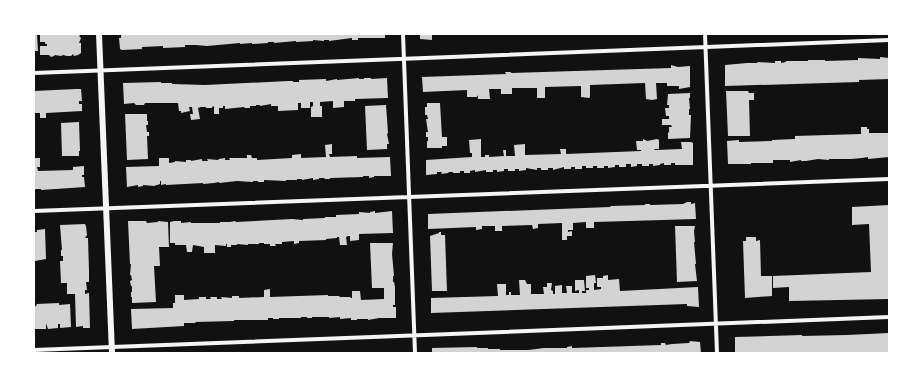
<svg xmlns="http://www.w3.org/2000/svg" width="923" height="387" viewBox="0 0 923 387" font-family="'Golos Text',sans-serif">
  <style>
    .building { fill: #d3d3d3 }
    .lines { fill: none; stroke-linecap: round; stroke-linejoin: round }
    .minor { stroke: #f5f5f5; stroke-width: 4 }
    .tertiary { stroke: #f5f5f5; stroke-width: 6 }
  </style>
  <rect width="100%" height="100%" fill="#111"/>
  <path class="building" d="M 34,34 L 37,34 L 38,51 L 34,51 Z
    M 40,34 L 82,34 L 79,36 L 81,38 L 79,43 L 81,43 L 81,53 L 78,55 L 74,56 L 73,54 L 71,56 L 67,56 L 63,55 L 61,56 L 55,55 L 54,56 L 51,57 L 49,55 L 40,55 L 40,46 L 47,46 L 47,44 L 45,44 L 45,42 L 40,42 Z
    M 121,34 L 385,34 L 385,38 L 358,38 L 358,40 L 352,40 L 352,38 L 329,41 L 329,40 L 324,40 L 324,41 L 313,40 L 313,41 L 296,42 L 296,41 L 274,43 L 274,42 L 268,42 L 268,43 L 252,44 L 252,43 L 240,44 L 240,43 L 207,46 L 196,45 L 185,45 L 185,47 L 163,48 L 163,46 L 142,47 L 142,49 L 122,50 L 120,49 L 119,38 L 121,38 Z
    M 420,34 L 432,34 L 432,40 L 420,39 Z
    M 880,57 L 889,58 L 889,79 L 859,80 L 859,82 L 725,86 L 725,65 L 747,63 L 758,63 L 757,62 L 775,63 L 775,61 L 781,61 L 781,63 L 786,62 L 786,61 L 808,61 L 808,60 L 825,60 L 825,61 L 858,60 L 858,58 L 880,59 Z
    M 671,65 L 678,67 L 690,66 L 690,87 L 679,89 L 679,86 L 667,86 L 667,83 L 656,83 L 657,99 L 652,100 L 646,99 L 645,83 L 590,85 L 590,97 L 589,98 L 581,97 L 581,86 L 545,87 L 545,98 L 537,98 L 537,88 L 512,88 L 512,94 L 501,94 L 501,89 L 489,89 L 490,99 L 478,99 L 478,95 L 477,97 L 467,97 L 467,90 L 423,92 L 422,77 L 506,74 L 505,72 L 511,72 L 511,73 L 671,68 Z
    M 359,78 L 359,79 L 364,79 L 364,78 L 371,78 L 371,79 L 387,78 L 388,98 L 355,99 L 355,101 L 344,101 L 344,107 L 333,108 L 333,101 L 320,102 L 320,106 L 322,106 L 322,117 L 311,117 L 311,107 L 313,106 L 313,102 L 310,102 L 310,108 L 301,108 L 301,103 L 298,103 L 298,110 L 278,111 L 278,106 L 271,106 L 271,104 L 260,106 L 260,105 L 256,105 L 256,106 L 250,106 L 250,108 L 245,108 L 244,107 L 225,109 L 225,106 L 223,106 L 223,108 L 219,108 L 219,114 L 214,114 L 214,106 L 212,107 L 212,108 L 206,108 L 206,107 L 201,107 L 198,108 L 200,119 L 191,120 L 190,114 L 193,114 L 192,107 L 189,107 L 190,111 L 181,113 L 181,111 L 179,111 L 178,103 L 145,103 L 144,105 L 136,105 L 134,103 L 124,104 L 123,83 L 161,82 L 161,83 L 172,83 L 172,84 L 205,85 L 288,81 L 293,81 L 293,82 L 299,82 L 299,80 L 326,79 L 326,81 L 337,79 L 337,80 Z
    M 76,89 L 81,89 L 82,101 L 79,101 L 79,104 L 82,104 L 82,111 L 46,113 L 46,118 L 40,118 L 40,113 L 34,113 L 34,91 Z
    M 726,91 L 748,91 L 749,93 L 754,93 L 754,100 L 749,100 L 750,136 L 728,136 Z
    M 690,93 L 690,98 L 689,98 L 690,109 L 689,109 L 689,115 L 691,115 L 690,138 L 668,139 L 668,133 L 669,132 L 669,127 L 672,127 L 671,125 L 662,125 L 662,119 L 669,119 L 669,116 L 666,116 L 665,108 L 669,108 L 669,105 L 667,105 L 668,94 Z
    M 427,103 L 440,103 L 442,137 L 447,137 L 447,146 L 442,146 L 442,148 L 427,148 L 427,141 L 428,141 L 428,137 L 426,137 L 426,132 L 428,132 L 426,119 L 428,119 L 427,115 L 425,115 L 425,107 L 427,107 Z
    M 386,105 L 388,133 L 387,134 L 389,144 L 387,144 L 387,149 L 367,150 L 365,106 Z
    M 125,114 L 147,114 L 147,121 L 148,121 L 148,125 L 146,125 L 147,132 L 149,132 L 149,136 L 147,136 L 148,159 L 127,160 Z
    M 79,122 L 80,151 L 79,151 L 79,156 L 62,156 L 61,123 Z
    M 861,127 L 867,127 L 867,129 L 869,129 L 869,133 L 889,133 L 889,157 L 868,159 L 868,157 L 862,158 L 851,159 L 829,159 L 829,160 L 818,159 L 806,161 L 801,161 L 801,160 L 790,162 L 790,160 L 773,160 L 773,163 L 751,163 L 751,164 L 728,164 L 727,141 L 739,140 L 739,142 L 772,141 L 772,140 L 795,139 L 795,136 L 861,134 Z
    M 481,139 L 481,157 L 485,157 L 485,155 L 489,155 L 489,157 L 504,156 L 503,150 L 506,150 L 506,156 L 515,156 L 514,145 L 525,144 L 525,155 L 561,154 L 560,149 L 566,149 L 566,154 L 641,151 L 641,150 L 637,150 L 636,141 L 643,141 L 643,139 L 647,141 L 657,139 L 659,140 L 659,149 L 654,149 L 655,150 L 682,149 L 681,142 L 691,142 L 693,143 L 693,165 L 675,165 L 675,163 L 671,163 L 671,165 L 664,165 L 664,163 L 660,164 L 660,165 L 653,166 L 653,164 L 649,164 L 649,166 L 642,166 L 642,164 L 637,164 L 637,166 L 631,167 L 631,164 L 626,164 L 626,167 L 619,167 L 619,165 L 615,165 L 615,167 L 608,168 L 608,166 L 604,166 L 604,168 L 597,168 L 597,166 L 593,166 L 593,168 L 586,168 L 586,166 L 582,166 L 582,169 L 575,169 L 575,167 L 571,167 L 571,169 L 564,169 L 564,167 L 553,170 L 553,168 L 548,168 L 548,170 L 541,170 L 541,168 L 537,168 L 537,170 L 526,168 L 526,170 L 519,171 L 519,169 L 515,169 L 515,171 L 508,171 L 508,169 L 504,169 L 504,171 L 497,172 L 497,170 L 493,170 L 493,172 L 486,172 L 486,170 L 475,172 L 475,170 L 470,171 L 470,173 L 464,173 L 464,171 L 460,171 L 460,173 L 453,173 L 453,172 L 449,172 L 448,173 L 441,174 L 442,172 L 437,172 L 437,174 L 426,175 L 426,160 L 472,157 L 472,153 L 470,153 L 469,140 Z
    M 332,144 L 332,154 L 329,154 L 330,157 L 357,156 L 357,158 L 390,157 L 391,176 L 374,176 L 374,177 L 369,178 L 369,176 L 363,176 L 363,177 L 330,178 L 330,179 L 325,179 L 324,178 L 319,178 L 319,179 L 313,180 L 313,178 L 302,180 L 302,179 L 297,179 L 297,180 L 286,180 L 286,181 L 264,180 L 264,182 L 258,182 L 258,181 L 253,181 L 253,182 L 237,181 L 219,183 L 219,182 L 214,183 L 203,184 L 203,183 L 166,185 L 166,184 L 161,185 L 161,181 L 160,181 L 160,184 L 154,186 L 143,185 L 143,186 L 138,187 L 138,185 L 127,187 L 126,167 L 159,166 L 159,158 L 169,158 L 169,163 L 175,162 L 175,161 L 186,162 L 186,160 L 191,160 L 191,161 L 202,159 L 202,161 L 208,161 L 207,159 L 218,160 L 219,159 L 225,158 L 225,160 L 230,160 L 229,158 L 247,158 L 247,155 L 251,155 L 252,158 L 257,158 L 257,160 L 292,158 L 292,155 L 301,154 L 301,158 L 326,157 L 325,145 Z
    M 34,158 L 40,158 L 40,167 L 37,167 L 38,171 L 73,170 L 73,167 L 84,166 L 84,175 L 82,175 L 82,177 L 84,177 L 85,187 L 41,190 L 41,189 L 36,189 L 34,190 Z
    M 687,202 L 691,202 L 691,204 L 695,203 L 696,219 L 595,222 L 594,222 L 594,228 L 586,228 L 586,222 L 573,223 L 573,230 L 568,230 L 568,232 L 572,231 L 572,236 L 567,236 L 567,240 L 562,240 L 562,223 L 538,224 L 538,228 L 533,229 L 532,225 L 502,226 L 502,231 L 495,231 L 495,226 L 482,226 L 482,229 L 476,230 L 476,227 L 428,229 L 428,214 L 610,207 L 611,206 L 645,205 L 645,204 L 650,204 L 650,205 L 683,204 Z
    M 889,205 L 889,299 L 789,301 L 789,287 L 773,288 L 773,276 L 871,272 L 869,224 L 852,225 L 852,207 Z
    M 375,211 L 375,213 L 392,211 L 393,233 L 359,234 L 359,240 L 350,241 L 350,236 L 348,236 L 346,237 L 347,245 L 340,245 L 339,237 L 337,237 L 337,238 L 326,239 L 326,240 L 299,241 L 299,243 L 294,244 L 294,241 L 282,242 L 282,244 L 275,244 L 276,246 L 270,246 L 270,244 L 264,244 L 264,243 L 259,243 L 259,244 L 248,244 L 248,245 L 237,244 L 237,245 L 231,245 L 231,247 L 227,247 L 227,244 L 226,244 L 226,246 L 215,245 L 215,253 L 204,253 L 204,247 L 193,245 L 192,252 L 187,252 L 186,245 L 175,245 L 175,243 L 170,243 L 170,222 L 174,221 L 181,221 L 181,223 L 191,222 L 191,223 L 220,223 L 220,222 L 230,222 L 235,221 L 236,222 L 292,219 L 303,220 L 303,219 L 325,218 L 325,217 L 336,217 L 336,215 L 359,214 L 359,212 L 370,213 L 370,212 Z
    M 128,221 L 146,221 L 147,223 L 158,222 L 158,221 L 168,222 L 169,247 L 159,247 L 160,266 L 154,266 L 156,302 L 132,303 L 132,297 L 131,297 L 131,292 L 132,292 L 132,286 L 131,286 L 130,281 L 132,280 L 131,275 L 130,275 L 131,264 L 130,264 Z
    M 85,224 L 86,226 L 87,235 L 85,238 L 88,238 L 89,271 L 89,282 L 86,282 L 87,290 L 85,290 L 85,294 L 89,293 L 90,328 L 83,328 L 83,326 L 76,327 L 75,294 L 67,294 L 67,283 L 61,283 L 60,261 L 63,261 L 63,256 L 61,256 L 61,250 L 62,250 L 60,225 Z
    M 675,226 L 695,226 L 694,231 L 695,242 L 694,242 L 696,264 L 695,264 L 697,281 L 677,282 Z
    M 45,229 L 46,259 L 35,261 L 34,232 L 37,232 L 37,230 Z
    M 439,232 L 441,232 L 441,235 L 445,235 L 447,291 L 432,291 L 430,236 L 439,233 Z
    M 746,237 L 756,237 L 756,241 L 760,240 L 761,276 L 772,276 L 772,296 L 745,298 L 743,241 L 746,241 Z
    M 370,243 L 393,243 L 392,254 L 394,276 L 393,276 L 393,282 L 394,282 L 395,287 L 395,305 L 393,305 L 393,307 L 396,307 L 396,318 L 379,318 L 368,320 L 368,319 L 357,319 L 357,320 L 351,320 L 351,318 L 340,319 L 340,317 L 329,318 L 329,317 L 312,317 L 312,318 L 307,318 L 307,317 L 301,317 L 301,318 L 279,318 L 279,319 L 273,319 L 273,318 L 268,318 L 268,320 L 234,320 L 234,321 L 195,322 L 196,323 L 184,323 L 184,326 L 132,329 L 131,309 L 173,308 L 173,303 L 175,303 L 175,295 L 184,295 L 184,300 L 199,299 L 199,297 L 206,297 L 206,299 L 211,299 L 210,297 L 217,297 L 217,299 L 222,299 L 221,297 L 232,298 L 232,296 L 239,296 L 239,298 L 264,297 L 264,290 L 270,289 L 270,297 L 328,295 L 328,296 L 340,296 L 339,297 L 351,297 L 350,298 L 352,298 L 352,291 L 360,291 L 361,300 L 384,299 L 384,288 L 372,288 Z
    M 595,275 L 596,283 L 594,283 L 594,290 L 601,289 L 601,287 L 597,287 L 597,278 L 603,278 L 603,276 L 608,275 L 608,280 L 619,279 L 620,291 L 698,287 L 699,307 L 687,306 L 687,304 L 431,313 L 431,298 L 498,296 L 497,284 L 506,284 L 506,295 L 509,295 L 509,292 L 511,292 L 511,295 L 520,295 L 519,280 L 525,280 L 527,284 L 531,284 L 531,294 L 544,294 L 543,287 L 547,287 L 547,283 L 552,283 L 551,290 L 553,291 L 553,294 L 555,294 L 555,286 L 562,285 L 562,293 L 567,293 L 566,286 L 572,286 L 572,293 L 579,293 L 579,290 L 575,291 L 575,280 L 584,280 L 585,291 L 582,291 L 582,293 L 586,293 L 586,290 L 589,290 L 589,288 L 586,288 L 586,276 Z
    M 59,303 L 59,305 L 70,304 L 71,327 L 60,328 L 60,324 L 58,324 L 58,328 L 48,329 L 46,323 L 46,329 L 34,329 L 34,307 L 36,306 L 37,304 Z
    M 889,333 L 889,353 L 735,353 L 735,337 L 802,335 L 802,336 L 847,335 Z
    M 690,341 L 700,342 L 701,353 L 432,353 L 432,348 L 477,347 L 477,348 L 488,348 L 488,349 L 500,349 L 500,350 L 528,350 L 544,348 L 567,348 L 567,347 L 572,346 L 572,348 L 661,345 L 661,343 L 665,343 L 666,345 L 672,344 L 689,343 Z"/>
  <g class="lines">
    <path class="minor" d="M 403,34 L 415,353
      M 705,34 L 717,353
      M 34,73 L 889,40
      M 34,211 L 889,179
      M 34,350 L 889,317"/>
    <path class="tertiary" d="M 99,34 L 112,353"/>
  </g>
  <rect width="923" height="387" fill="none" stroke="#ffffff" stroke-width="70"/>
</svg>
